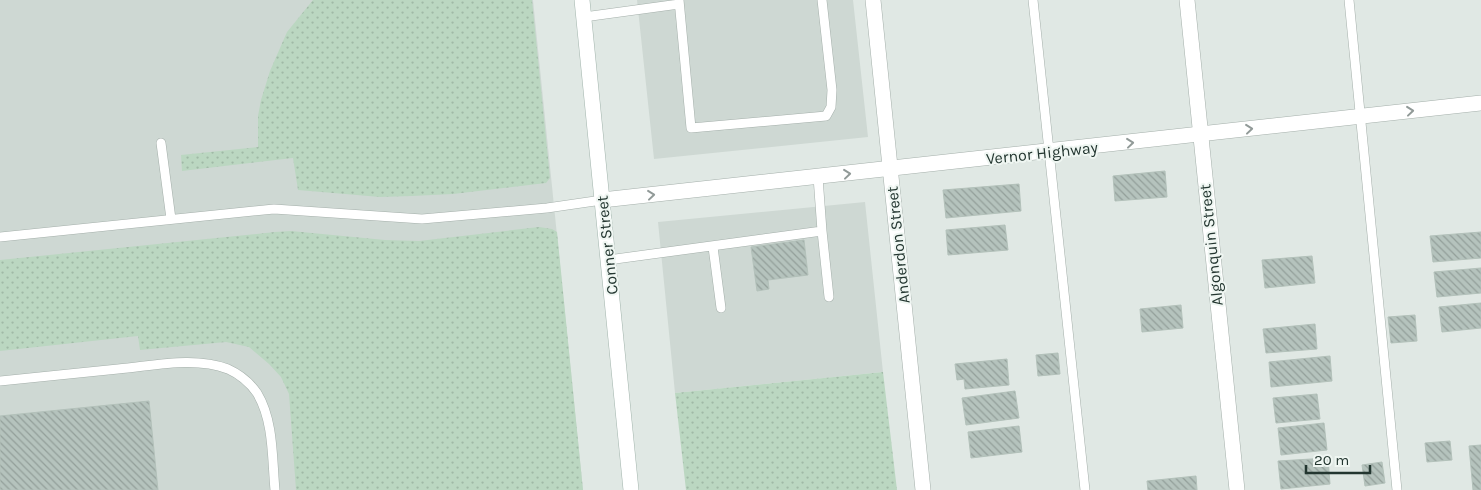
<svg xmlns="http://www.w3.org/2000/svg" width="1481" height="490" viewBox="0 0 1481 490" font-family="Karla,sans-serif">
  <style>
    .built { fill: #ced8d3 }
    .grass { fill: url(#grass-dots) }
    .building { fill: url(#building-back-hatch); stroke: #b3c1ba }
    .lines { fill: none; stroke-linecap: round; stroke-linejoin: round }
    .service-casing { stroke: #a4afaa; stroke-width: 10 }
    .minor-casing { stroke: #a4afaa; stroke-width: 16 }
    .tertiary-casing { stroke: #a4afaa; stroke-width: 16 }
    .secondary-casing { stroke: #a0b3ab; stroke-width: 16 }
    .service { stroke: #fff; stroke-width: 9 }
    .minor { stroke: #fff; stroke-width: 15 }
    .tertiary { stroke: #fff; stroke-width: 15 }
    .secondary { stroke: #fff; stroke-width: 15 }
    .oneway { stroke: #919a98 }
    .labels { text-anchor: middle; dominant-baseline: central; stroke-width: 4; stroke-linejoin: round; paint-order: stroke }
    .street-label { font-size: 16px; fill: #233630; stroke: #eff6f2 }
  </style>
  <defs>
    <pattern id="grass-dots" width="8" height="8" patternUnits="userSpaceOnUse" patternTransform="scale(1.25)"><rect width="8" height="8" fill="#bbd7c1"/><path d="M2 2h.1M6 6h.1" fill="none" stroke="#a0b9a6" stroke-width="1.8" stroke-linecap="round"/></pattern>
    <pattern id="building-back-hatch" width="6" height="6" patternUnits="userSpaceOnUse" patternTransform="scale(1.25)"><rect width="6" height="6" fill="#b5c3bd"/><path d="M-1 5l2 2M0 0l6 6M5-1l2 2" fill="none" stroke="#939f9a"/></pattern>
  </defs>
  <rect width="100%" height="100%" fill="#e0e8e4"/>
  <path class="built" d="M 0,0 L 533,0 L 583,490 L 0,490 Z
    M 637,0 L 853,0 L 868,137 L 654,159 Z
    M 865,202 L 883,372 L 675,393 L 658,222 Z"/>
  <path class="grass" d="M 313,0 L 532,0 L 550,178 L 546,183 L 453,194 L 412,196 L 380,197 L 298,190 L 293,158 L 182,171 L 181,155 L 258,147 L 258,116 L 261,100 L 270,71 L 287,32 Z
    M 539,227 L 552,229 L 557,232 L 583,490 L 296,490 L 289,394 L 281,377 L 269,364 L 249,347 L 226,342 L 140,350 L 138,336 L 0,351 L 0,260 L 275,232 L 291,231 L 385,240 L 419,241 Z
    M 883,372 L 897,490 L 686,490 L 675,393 Z"/>
  <path class="building" d="M 1165,171 L 1167,197 L 1115,201 L 1113,176 Z
    M 1019,184 L 1021,211 L 946,218 L 943,190 Z
    M 1005,225 L 1008,250 L 948,255 L 946,230 Z
    M 1481,232 L 1481,258 L 1433,262 L 1430,236 Z
    M 804,240 L 808,275 L 768,280 L 769,289 L 757,291 L 751,247 Z
    M 1312,256 L 1315,283 L 1265,288 L 1262,260 Z
    M 1481,268 L 1481,293 L 1437,297 L 1434,272 Z
    M 1481,303 L 1481,328 L 1442,332 L 1439,307 Z
    M 1181,305 L 1183,328 L 1142,332 L 1140,309 Z
    M 1415,315 L 1417,341 L 1391,343 L 1388,317 Z
    M 1315,324 L 1317,349 L 1266,353 L 1263,329 Z
    M 1058,353 L 1060,374 L 1038,376 L 1036,355 Z
    M 1330,356 L 1332,381 L 1271,387 L 1269,362 Z
    M 1007,359 L 1009,385 L 965,389 L 964,379 L 957,380 L 955,364 Z
    M 1015,391 L 1019,418 L 966,425 L 962,398 Z
    M 1317,394 L 1320,419 L 1276,423 L 1273,398 Z
    M 149,401 L 158,490 L 0,490 L 0,416 Z
    M 1324,423 L 1327,450 L 1281,455 L 1278,428 Z
    M 1019,426 L 1022,452 L 971,458 L 968,432 Z
    M 1450,441 L 1452,460 L 1427,462 L 1425,443 Z
    M 1481,445 L 1481,490 L 1473,490 L 1469,446 Z
    M 1328,458 L 1330,484 L 1281,489 L 1278,461 Z
    M 1382,462 L 1385,483 L 1365,486 L 1362,465 Z
    M 1196,476 L 1197,490 L 1148,490 L 1147,481 Z"/>
  <g class="lines">
    <g class="service-casing">
      <path id="service" d="M 679,0 L 691,128 L 826,116 L 831,107 L 832,90 L 822,0
        M 1033,0 L 1085,490
        M 1349,0 L 1397,490
        M 584,17 L 679,4
        M 161,143 L 171,219
        M 822,231 L 829,297
        M 0,237 L 274,209 L 422,219 L 547,208 L 602,200
        M 713,247 L 721,308
        M 608,260 L 822,231 L 818,177
        M 0,381 C 39,377 79,373 118,369 C 153,366 194,356 228,369 C 239,374 250,383 257,393 C 274,421 272,459 275,490"/>
    </g>
    <g class="minor-casing">
      <path id="minor" d="M 873,0 L 923,490
        M 1187,0 L 1237,490"/>
    </g>
    <g class="tertiary-casing">
      <path id="tertiary" d="M 602,200 L 1481,103"/>
    </g>
    <g class="secondary-casing">
      <path id="secondary" d="M 582,0 L 631,490"/>
    </g>
    <use href="#service" class="service"/>
    <use href="#minor" class="minor"/>
    <use href="#tertiary" class="tertiary"/>
    <use href="#secondary" class="secondary"/>
  </g>
  <defs><path id="oneway-chevron" d="M-2-3.5L2.5 0L-2 3.5" fill="none" stroke-width="1.6" stroke-linecap="round" stroke-linejoin="round" transform="scale(1.25)"/></defs>
  <g class="oneway">
    <use href="#oneway-chevron" transform="translate(1410 111) rotate(-6)"/>
    <use href="#oneway-chevron" transform="translate(1249 129) rotate(-6)"/>
    <use href="#oneway-chevron" transform="translate(1130 143) rotate(-6)"/>
    <use href="#oneway-chevron" transform="translate(847 174) rotate(-6)"/>
    <use href="#oneway-chevron" transform="translate(651 195) rotate(-6)"/>
  </g>
  <g class="labels">
    <g class="street-label">
      <text transform="translate(1042 153) rotate(-6)">Vernor Highway</text>
      <text transform="translate(607 245) rotate(-96)">Conner Street</text>
      <text transform="translate(898 245) rotate(-96)">Anderdon Street</text>
      <text transform="translate(1211 245) rotate(-96)">Algonquin Street</text>
    </g>
  </g>
  <path d="M1306 465v8h64v-8" fill="none" stroke="#233630" stroke-width="2.5"/>
  <text x="1314" y="465" font-size="15" fill="#233630" stroke="#eff6f2" stroke-width="4" paint-order="stroke">20 m</text>
</svg>
